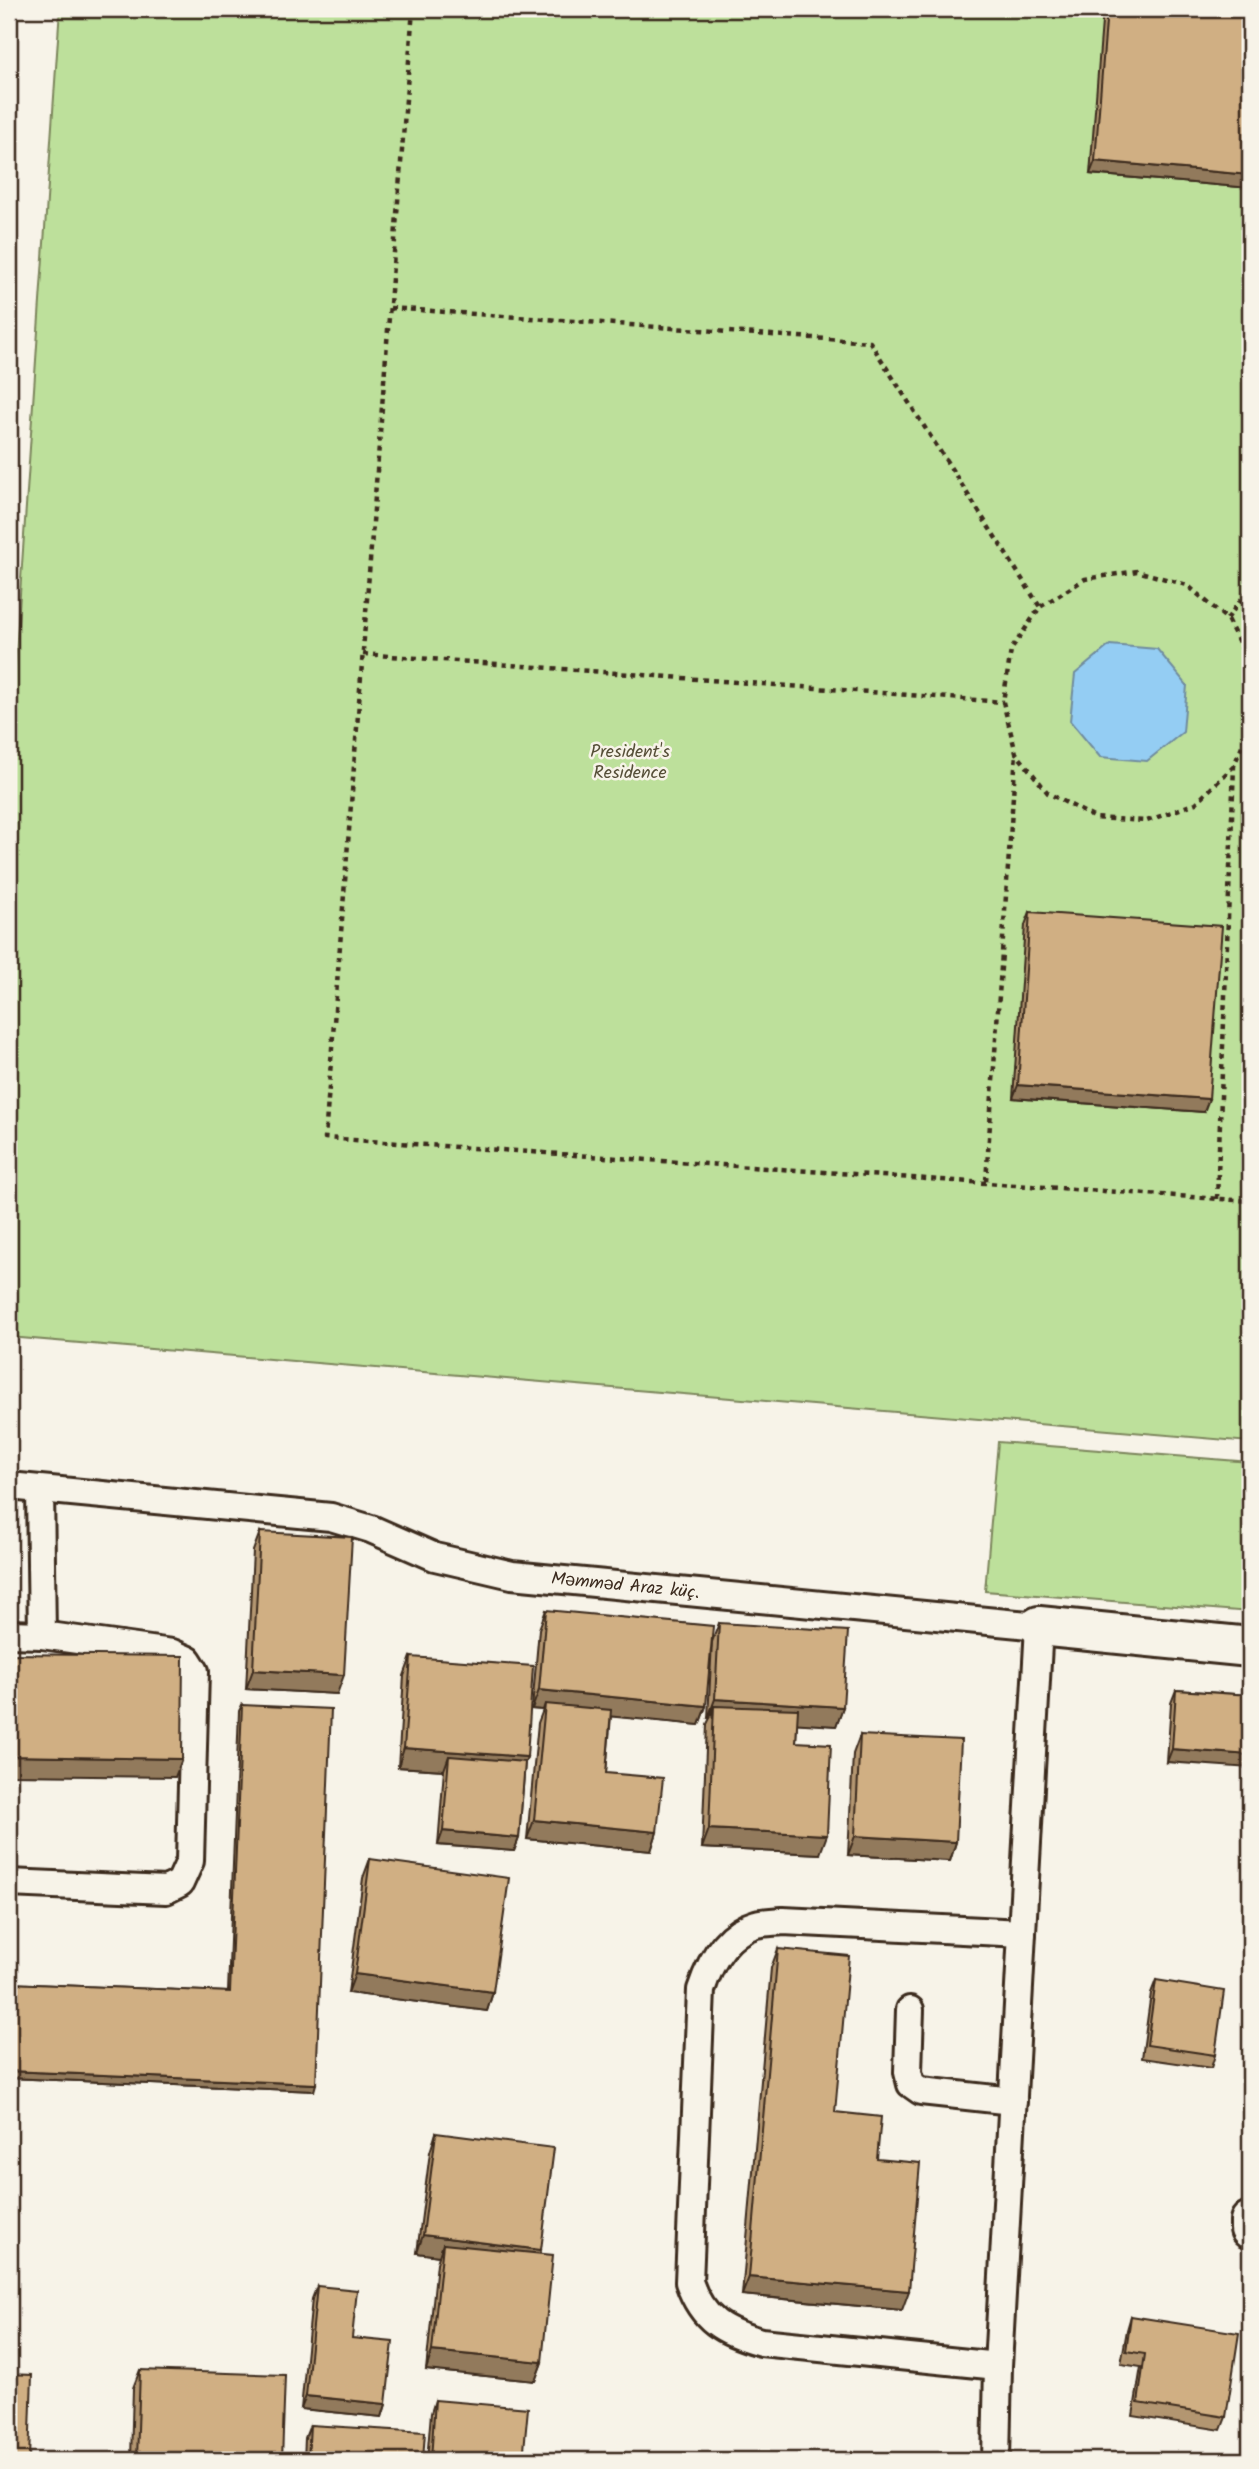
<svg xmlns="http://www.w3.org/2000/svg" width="1259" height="2469" viewBox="0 0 1259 2469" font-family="Kalam,sans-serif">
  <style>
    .green { fill: #bde09b; stroke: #7c855c; stroke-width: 2 }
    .water { fill: #94cdf3; stroke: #708c9e; stroke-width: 2 }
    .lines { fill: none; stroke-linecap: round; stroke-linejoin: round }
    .lane-casing { stroke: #3b2a1e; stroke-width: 32 }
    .street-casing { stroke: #3b2a1e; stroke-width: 44 }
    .path { stroke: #3b2a1e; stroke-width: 4.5; stroke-dasharray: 5 5; stroke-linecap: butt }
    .lane { stroke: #f7f3e8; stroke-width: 26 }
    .street { stroke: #f7f3e8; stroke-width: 38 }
    .wall { fill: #b39671; stroke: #3b2a1e; stroke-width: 2 }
    .shaded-wall { fill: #927a5c; stroke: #3b2a1e; stroke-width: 2 }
    .building { fill: #d0af83; stroke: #3b2a1e; stroke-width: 2 }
    .labels { text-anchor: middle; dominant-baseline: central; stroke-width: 5; stroke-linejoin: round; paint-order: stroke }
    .park-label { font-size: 18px; fill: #554e37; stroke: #f7f3e8 }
    .street-label { font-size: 18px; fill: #3b2a1e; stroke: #f7f3e8 }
  </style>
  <rect width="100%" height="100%" fill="#f7f3e8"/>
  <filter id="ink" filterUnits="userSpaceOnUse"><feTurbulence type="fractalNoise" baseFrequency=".0143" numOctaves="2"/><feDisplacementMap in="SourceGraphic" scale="14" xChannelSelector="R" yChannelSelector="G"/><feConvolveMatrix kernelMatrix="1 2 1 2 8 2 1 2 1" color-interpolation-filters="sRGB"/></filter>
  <g filter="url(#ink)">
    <path class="green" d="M 9,9 L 17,9 L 9,120 Z
      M 60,9 L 1250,9 L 1250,1442 L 9,1337 L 9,755 Z
      M 998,1442 L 1250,1462 L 1250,1612 L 985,1591 Z"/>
    <path class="water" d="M 1110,645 L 1157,649 L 1187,685 L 1183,732 L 1147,761 L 1100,757 L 1070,721 L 1075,674 Z"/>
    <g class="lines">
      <g class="lane-casing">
        <g id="lane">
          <path id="s1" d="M 9,1486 L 331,1517 L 371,1529 L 435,1557 L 512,1575 L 1039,1626 L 998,2366 L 996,2460"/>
          <path d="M 40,1490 L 42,1635"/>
          <path d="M 9,1634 L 42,1635 L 172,1653 L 188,1660 L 195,1671 L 190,1861 L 180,1883 L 166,1890 L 9,1883"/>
          <path d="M 910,2010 L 908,2072 L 911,2084 L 921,2091 L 1013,2101"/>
          <path d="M 998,2366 L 761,2342 C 724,2332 702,2320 689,2282 L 701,1990 C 710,1962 725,1933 756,1924 C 764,1922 774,1922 783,1921 L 1022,1933"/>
        </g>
      </g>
      <g class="street-casing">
        <path id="street" d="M 1039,1626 L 1250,1647
          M 1250,2221 L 1250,2229"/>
      </g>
      <path class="path" d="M 413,9 L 325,1138 L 1250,1201
        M 390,308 L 870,342 L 1040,607
        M 1227,619 L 1250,587
        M 363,654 L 1003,702
        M 1234,766 L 1196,803 L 1147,821 L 1095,818 L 1048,793 L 1016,753 L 1003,702 L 1011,650 L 1040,607 L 1085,579 L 1137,571 L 1187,585 L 1227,619 L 1250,664
        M 986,1181 L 1016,753
        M 1217,1199 L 1234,766 L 1250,725"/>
      <use href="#lane" class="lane"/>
      <use href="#street" class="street"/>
    </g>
    <path class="wall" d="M 1103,9 L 1250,9 L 1250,188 L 1090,174 Z
      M 1030,912 L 1204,1112 L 1013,1098 L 1025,925 Z
      M 260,1532 L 337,1694 L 246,1689 L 253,1551 Z
      M 546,1610 L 706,1706 L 699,1725 L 611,1716 L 606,1773 L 657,1832 L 651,1851 L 527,1839 L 538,1723 L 543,1710 L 532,1709 L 539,1629 Z
      M 719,1623 L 843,1707 L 836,1726 L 797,1723 L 796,1742 L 820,1854 L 702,1848 L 707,1724 L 710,1718 L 708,1718 L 712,1642 Z
      M 411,1657 L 527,1757 L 525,1762 L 519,1838 L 514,1851 L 438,1845 L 444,1770 L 398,1767 L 404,1676 Z
      M 1176,1690 L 1250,1695 L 1167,1762 L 1171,1703 Z
      M 242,1705 L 314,2091 L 9,2078 L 9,1983 L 228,1992 L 239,1711 Z
      M 860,1735 L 956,1842 L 950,1861 L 848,1855 L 853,1754 Z
      M 370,1859 L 493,1992 L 487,2011 L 348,1993 L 363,1878 Z
      M 778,1949 L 835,2112 L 877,2159 L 902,2310 L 742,2295 L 771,1968 Z
      M 1156,1980 L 1215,2055 L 1211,2068 L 1142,2058 L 1151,1993 Z
      M 436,2133 L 541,2250 L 540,2254 L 542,2362 L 535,2381 L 426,2370 L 437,2263 L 439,2256 L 417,2253 L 430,2152 Z
      M 317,2286 L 352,2338 L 386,2404 L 382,2417 L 301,2409 L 312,2299 Z
      M 1131,2316 L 1226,2417 L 1221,2430 L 1133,2416 L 1141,2367 L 1121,2364 L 1127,2330 Z
      M 140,2370 L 282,2460 L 131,2460 L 133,2388 Z
      M 435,2400 L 523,2460 L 427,2460 L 431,2413 Z
      M 310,2425 L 423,2460 L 304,2460 L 305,2438 Z"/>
    <path class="shaded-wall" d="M 1095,161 L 1250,175 L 1250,188 L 1090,174 Z
      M 1018,1085 L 1209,1099 L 1204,1112 L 1013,1098 Z
      M 253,1670 L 344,1675 L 337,1694 L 246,1689 Z
      M 539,1690 L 706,1706 L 699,1725 L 545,1710 L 545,1704 L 543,1710 L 532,1709 Z
      M 715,1699 L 843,1707 L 836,1726 L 713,1718 L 714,1706 L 710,1718 L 708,1718 Z
      M 404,1748 L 527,1757 L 520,1776 L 449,1756 L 444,1770 L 398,1767 Z
      M 1172,1749 L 1250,1755 L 1250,1768 L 1167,1762 Z
      M 9,1756 L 182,1759 L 175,1777 L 9,1775 Z
      M 534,1820 L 657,1832 L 651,1851 L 527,1839 Z
      M 709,1829 L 827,1835 L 820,1854 L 702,1848 Z
      M 443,1831 L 519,1838 L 514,1851 L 438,1845 Z
      M 855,1836 L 956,1842 L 950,1861 L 848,1855 Z
      M 355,1974 L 493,1992 L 487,2011 L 348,1993 Z
      M 9,2071 L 316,2084 L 314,2091 L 9,2078 Z
      M 423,2235 L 541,2250 L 534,2269 L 443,2244 L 439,2256 L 417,2253 Z
      M 749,2277 L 909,2291 L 902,2310 L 742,2295 Z
      M 432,2351 L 542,2362 L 535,2381 L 426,2370 Z
      M 306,2396 L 386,2404 L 382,2417 L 301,2409 Z"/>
    <path class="building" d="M 1107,9 L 1250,9 L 1250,175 L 1095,161 Z
      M 1030,912 L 1222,926 L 1209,1099 L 1018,1085 Z
      M 260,1532 L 352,1537 L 344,1675 L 253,1670 Z
      M 546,1610 L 713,1626 L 706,1706 L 539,1690 Z
      M 719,1623 L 848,1631 L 843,1707 L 715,1699 Z
      M 9,1654 L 183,1656 L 182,1759 L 9,1756 Z
      M 411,1657 L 533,1666 L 527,1757 L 404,1748 Z
      M 1176,1690 L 1250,1695 L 1250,1755 L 1172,1749 Z
      M 545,1704 L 611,1710 L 606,1773 L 663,1778 L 657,1832 L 534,1820 Z
      M 242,1705 L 331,1709 L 316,2084 L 9,2071 L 9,1983 L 230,1992 Z
      M 714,1706 L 798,1709 L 796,1742 L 831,1744 L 827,1835 L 709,1829 Z
      M 860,1735 L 961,1740 L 956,1842 L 855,1836 Z
      M 449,1756 L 525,1762 L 519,1838 L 443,1831 Z
      M 370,1859 L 509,1878 L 493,1992 L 355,1974 Z
      M 778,1949 L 849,1956 L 835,2112 L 881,2117 L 877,2159 L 920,2163 L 909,2291 L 749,2277 Z
      M 1156,1980 L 1224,1991 L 1215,2055 L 1147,2045 Z
      M 436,2133 L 554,2148 L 541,2250 L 423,2235 Z
      M 443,2244 L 553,2255 L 542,2362 L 432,2351 Z
      M 317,2286 L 357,2290 L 352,2338 L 393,2342 L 386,2404 L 306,2396 Z
      M 1131,2316 L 1239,2333 L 1226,2417 L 1138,2403 L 1145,2354 L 1126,2351 Z
      M 140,2370 L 285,2375 L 282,2460 L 137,2460 Z
      M 9,2374 L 32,2375 L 29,2460 L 9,2460 Z
      M 435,2400 L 528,2408 L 523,2460 L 431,2460 Z
      M 310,2425 L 425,2432 L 423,2460 L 308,2460 Z"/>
  </g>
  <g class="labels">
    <g class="park-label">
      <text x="630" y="752">President's<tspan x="630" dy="21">Residence</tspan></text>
    </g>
    <g class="street-label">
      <text stroke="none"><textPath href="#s1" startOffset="628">Məmməd Araz küç.</textPath></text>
    </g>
  </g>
  <rect width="1259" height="2469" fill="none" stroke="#f7f3e8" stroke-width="35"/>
  <rect x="18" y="18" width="1224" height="2434" fill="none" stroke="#3b2a1e" stroke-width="2.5" filter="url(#ink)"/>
</svg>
